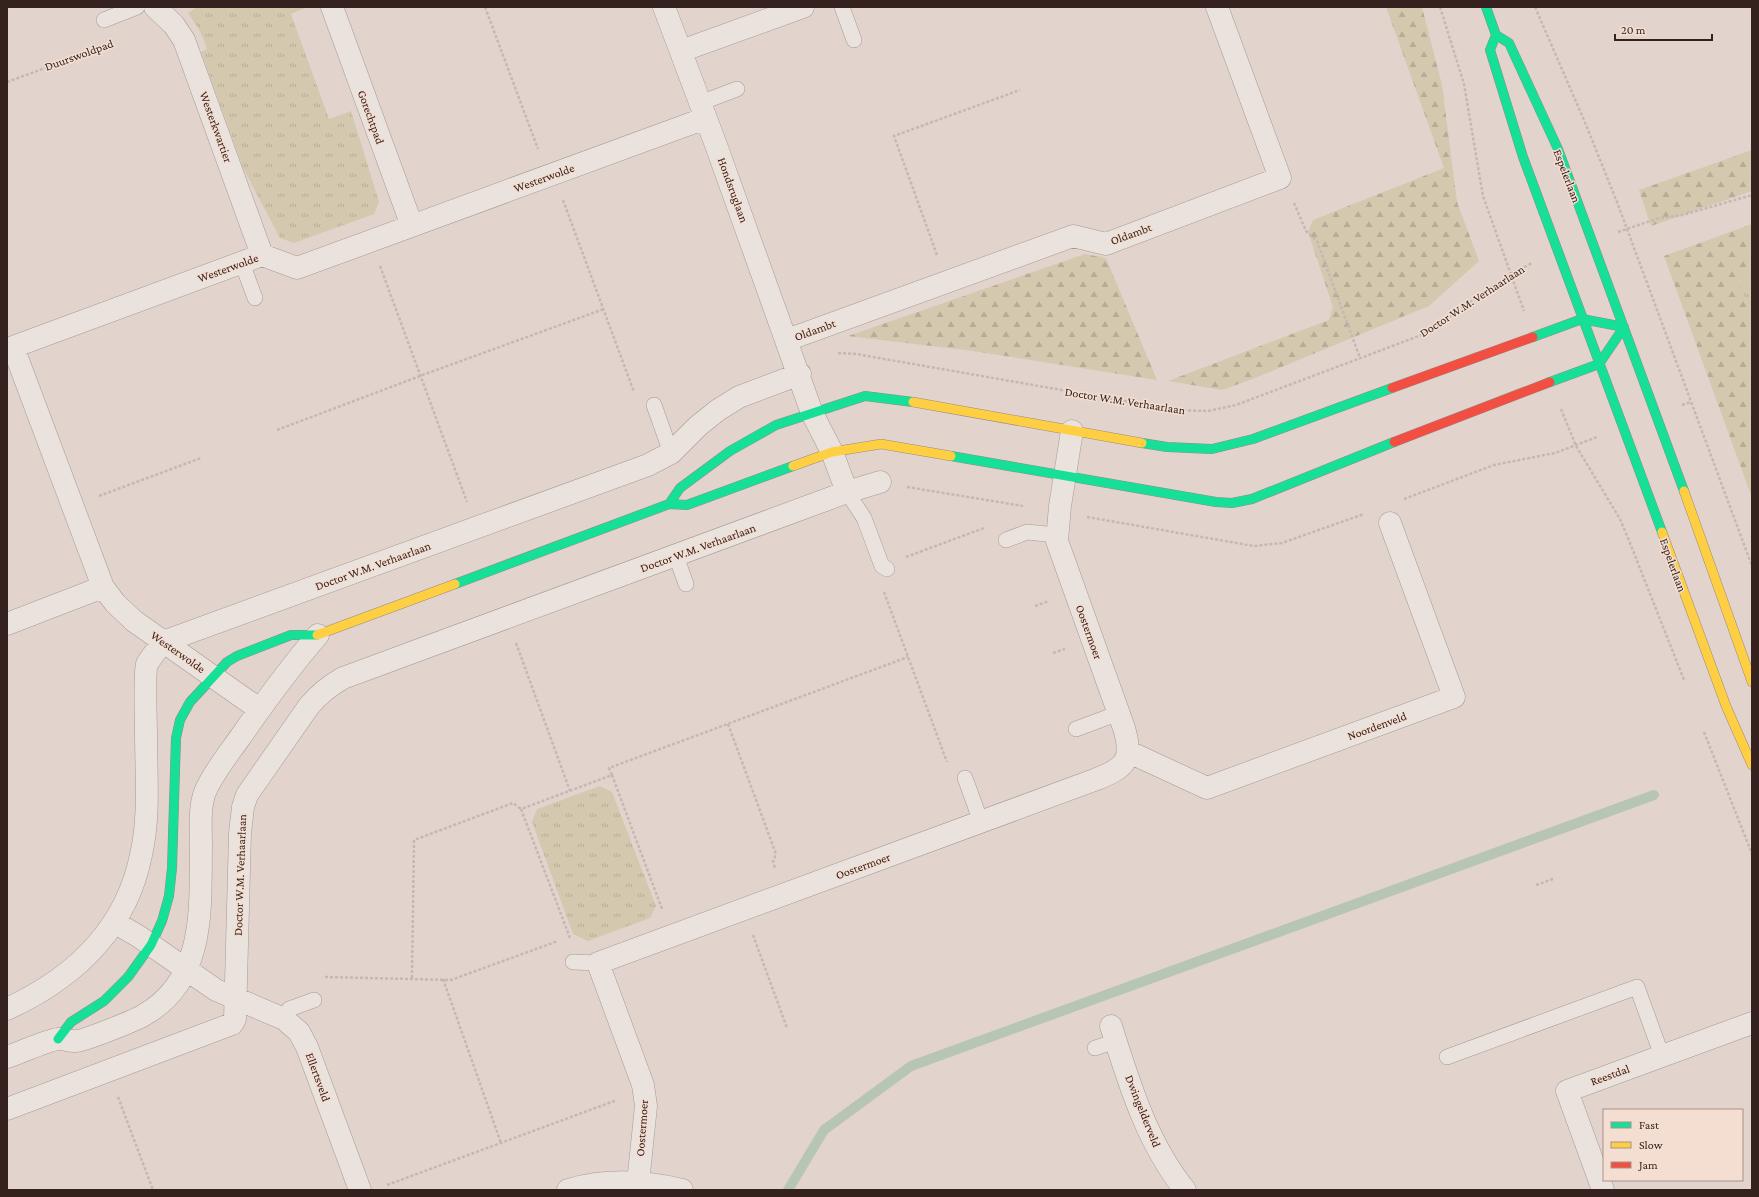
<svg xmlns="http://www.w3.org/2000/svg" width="1759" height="1197" viewBox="0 0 1759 1197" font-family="'Crimson Pro',serif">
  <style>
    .grass { fill: url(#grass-tufts) }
    .forest { fill: url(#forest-firs) }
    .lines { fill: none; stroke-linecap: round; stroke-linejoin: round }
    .stream { stroke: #b7c5b7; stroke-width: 10 }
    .lane-casing { stroke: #a79a95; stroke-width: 16 }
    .street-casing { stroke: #a79a95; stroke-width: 23 }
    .fast-casing { stroke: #978a85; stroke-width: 10 }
    .slow-casing { stroke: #978a85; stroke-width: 10 }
    .jam-casing { stroke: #978a85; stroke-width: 10 }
    .path { stroke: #c3b9b4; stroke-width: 2.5; stroke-dasharray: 3 2; stroke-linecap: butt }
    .lane { stroke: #eae2dd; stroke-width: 15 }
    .street { stroke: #eae2dd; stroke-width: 22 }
    .fast { stroke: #16e098; stroke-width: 9 }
    .slow { stroke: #ffcf43; stroke-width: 9 }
    .jam { stroke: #f24e42; stroke-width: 9 }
    .labels { text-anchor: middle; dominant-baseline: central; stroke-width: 3; stroke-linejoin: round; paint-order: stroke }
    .street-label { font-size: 12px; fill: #35211e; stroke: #f3ded1 }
  </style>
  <defs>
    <pattern id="grass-tufts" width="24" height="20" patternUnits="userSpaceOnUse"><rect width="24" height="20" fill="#d4c8af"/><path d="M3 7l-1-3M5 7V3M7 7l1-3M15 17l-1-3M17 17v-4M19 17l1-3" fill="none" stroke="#b7ac96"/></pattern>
    <pattern id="forest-firs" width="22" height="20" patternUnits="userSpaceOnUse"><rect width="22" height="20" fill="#d4c8af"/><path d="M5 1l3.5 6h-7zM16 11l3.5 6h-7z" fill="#b7ac96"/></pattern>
  </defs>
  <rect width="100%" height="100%" fill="#e2d4cc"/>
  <path class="grass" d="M 197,7 L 307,7 L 291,14 L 329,119 L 351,111 L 379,202 L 374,214 L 294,243 L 280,238 L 244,170 L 201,52 L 207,49 L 200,31 L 188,13 Z
    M 1752,277 L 1752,318 L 1739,282 Z
    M 600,786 L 612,792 L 656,906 L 650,918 L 588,941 L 573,934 L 532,822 L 537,809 Z"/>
  <path class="forest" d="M 1386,7 L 1422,7 L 1442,85 L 1457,202 L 1479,261 L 1429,306 L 1255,378 L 1222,390 L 1168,381 L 1329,320 L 1333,307 L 1308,232 L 1313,220 L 1444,168 Z
    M 1752,150 L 1752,191 L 1651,226 L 1639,190 Z
    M 1752,224 L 1752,277 L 1739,282 L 1752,318 L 1752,498 L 1664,256 Z
    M 1085,254 L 1106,258 L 1157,380 L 973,351 L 848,336 Z"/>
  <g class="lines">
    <path class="stream" d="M 788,1190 L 824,1130 L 911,1066 L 1654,795"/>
    <g class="lane-casing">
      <path id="lane" d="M 842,7 L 854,40
        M 104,20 L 137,7
        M 700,103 L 737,89
        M 242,263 L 255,298
        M 654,405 L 671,453
        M 847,492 L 864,518 L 882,566 L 887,569
        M 1006,540 L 1027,532 L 1056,535
        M 676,556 L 686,584
        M 1076,729 L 1119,713
        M 965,778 L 981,822
        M 573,962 L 598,963
        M 284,1019 L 289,1009 L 314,1000
        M 1095,1048 L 1104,1045
        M 1447,1057 L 1637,987 L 1662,1056"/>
    </g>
    <g class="street-casing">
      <path id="street" d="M 155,7 L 174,25 L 184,40 L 262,255
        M 332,7 L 412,226
        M 664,7 L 716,145 L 812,413 L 832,452 L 847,492
        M 681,51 L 803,7
        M 787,340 L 1073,236 L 1106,244 L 1280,178 L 1217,7
        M 7,624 L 103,587
        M 259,709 L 134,621 L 115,603 L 103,587 L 13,347 L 262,255 L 297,268 L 706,118
        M 1129,752 L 1207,788 L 1454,697 L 1390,523
        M 114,922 L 138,936 L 216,990 L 284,1019 L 299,1032 L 307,1047 L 360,1190
        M 7,1009 C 74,978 126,930 141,855 C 150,816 146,774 146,734 C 146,722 144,672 147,664 C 151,657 158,649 163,642 L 648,465 L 671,453 L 698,426 L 718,410 L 739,397 L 800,374
        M 1111,1026 C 1129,1083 1147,1143 1185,1190
        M 7,1057 C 19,1053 48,1040 58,1039 C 64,1038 70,1042 76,1041 C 84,1041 136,1020 144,1015 C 207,979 200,906 201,844 C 201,827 199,808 205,792 C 213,773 227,756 239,739 C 264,703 289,668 318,635
        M 7,1109 L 232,1024 L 235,1019 L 240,833 L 243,807 L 247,795 L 256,782 L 309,706 C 319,694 329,686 343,678 L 847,492 L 880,482
        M 638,1183 L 646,1106 L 643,1085 L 598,963 L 1097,779 C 1127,767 1133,759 1124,728 L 1057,541 L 1060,506 L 1072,431
        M 568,1190 C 605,1179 645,1181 682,1190
        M 1603,1190 L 1567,1091 L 1752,1023"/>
    </g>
    <g class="fast-casing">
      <path id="fast" d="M 1486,7 L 1496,35 L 1509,43 L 1558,149 L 1684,491
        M 1496,35 L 1490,50 L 1523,157 L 1662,532
        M 1533,337 L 1582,319 L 1624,327
        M 1550,382 L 1599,364 L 1624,327
        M 1142,443 L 1167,447 L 1212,449 L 1253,439 L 1392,388
        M 951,456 L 1216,502 L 1232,503 L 1252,499 L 1394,442
        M 669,504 L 680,488 L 730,451 L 776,425 L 865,396 L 913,402
        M 455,584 L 669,504 L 687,505 L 793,466
        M 58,1039 L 71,1022 L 104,1001 L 128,977 L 151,945 L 162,921 L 169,896 L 172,868 L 176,738 L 180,720 L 190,702 L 227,662 L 237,656 L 291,635 L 317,635"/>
    </g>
    <g class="slow-casing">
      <path id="slow" d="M 913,402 L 1142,443
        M 793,466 L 832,452 L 881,444 L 951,456
        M 1684,491 L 1752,682
        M 1662,532 L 1726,706 L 1752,765
        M 317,635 L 455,584"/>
    </g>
    <g class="jam-casing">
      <path id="jam" d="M 1392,388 L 1533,337
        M 1394,442 L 1550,382"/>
    </g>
    <path class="path" d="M 485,7 L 538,149
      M 1440,7 L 1464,84 L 1483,196 L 1524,311
      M 1535,7 L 1584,120 L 1617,202 L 1752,566
      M 7,82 L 105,46
      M 563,200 L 634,392
      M 1294,203 L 1306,231 L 1317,241 L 1360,358
      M 1618,232 L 1656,219 L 1683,215 L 1752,195
      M 937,255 L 894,136 L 1020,90
      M 380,266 L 467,502
      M 838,353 L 856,354 L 1176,410 L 1208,411 L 1236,405 L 1419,336 L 1431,330 L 1484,292 L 1511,274 L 1532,263
      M 1682,405 L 1691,402
      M 1561,409 L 1576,446 L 1620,519 L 1630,543 L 1684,680
      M 277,430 L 428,373 L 604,309
      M 907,487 L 1023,506
      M 99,496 L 201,458
      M 1404,499 L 1494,465 L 1555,453 L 1597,437
      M 1087,517 L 1254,546 L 1282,543 L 1364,514
      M 906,557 L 984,528
      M 884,592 L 947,762
      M 1035,606 L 1049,601
      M 516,643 L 570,791
      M 1053,653 L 1065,649
      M 728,724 L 776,854 L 773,862 L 775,868
      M 1704,732 L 1752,854
      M 612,775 L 609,768 L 908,657
      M 1536,885 L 1553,879
      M 753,935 L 787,1028
      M 570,938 L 521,809 L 612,775 L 662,909
      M 325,977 L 451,980 L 558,941
      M 412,978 L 414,840 L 513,803 L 521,809
      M 443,979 L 501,1143
      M 118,1097 L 153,1190
      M 387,1185 L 617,1100"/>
    <use href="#lane" class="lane"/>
    <use href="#street" class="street"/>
    <use href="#fast" class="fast"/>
    <use href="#slow" class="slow"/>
    <use href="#jam" class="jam"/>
  </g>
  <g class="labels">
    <g class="street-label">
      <text transform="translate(79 55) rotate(-20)">Duurswoldpad</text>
      <text transform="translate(371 117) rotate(70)">Gorechtpad</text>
      <text transform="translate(216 127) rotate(70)">Westerkwartier</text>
      <text transform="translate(1567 176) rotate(69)">Espelerlaan</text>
      <text transform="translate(544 178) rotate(-20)">Westerwolde</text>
      <text transform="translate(733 190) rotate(70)">Hondsruglaan</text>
      <text transform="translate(1131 234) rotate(-20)">Oldambt</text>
      <text transform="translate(228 268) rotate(-20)">Westerwolde</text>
      <text transform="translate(1472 301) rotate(-33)">Doctor W.M. Verhaarlaan</text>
      <text transform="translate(815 330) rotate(-20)">Oldambt</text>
      <text transform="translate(1125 401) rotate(9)">Doctor W.M. Verhaarlaan</text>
      <text transform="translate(698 548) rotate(-20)">Doctor W.M. Verhaarlaan</text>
      <text transform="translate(1673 565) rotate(70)">Espelerlaan</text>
      <text transform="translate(373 566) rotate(-20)">Doctor W.M. Verhaarlaan</text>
      <text transform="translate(1089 632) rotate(70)">Oostermoer</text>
      <text transform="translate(178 652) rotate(35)">Westerwolde</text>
      <text transform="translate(1377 726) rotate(-20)">Noordenveld</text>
      <text transform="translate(863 866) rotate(-20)">Oostermoer</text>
      <text transform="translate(240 875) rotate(-88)">Doctor W.M. Verhaarlaan</text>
      <text transform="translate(1610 1075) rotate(-20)">Reestdal</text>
      <text transform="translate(318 1077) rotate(70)">Ellertsveld</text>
      <text transform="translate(1143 1111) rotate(68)">Dwingelderveld</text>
      <text transform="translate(642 1128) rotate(-86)">Oostermoer</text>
    </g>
  </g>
  <rect width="1759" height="1197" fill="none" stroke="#35211e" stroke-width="16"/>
  <rect x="1603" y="1109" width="140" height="72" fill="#f3ded1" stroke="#a79289"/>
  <rect x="1611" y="1122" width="20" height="6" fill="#16e098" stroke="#a79289"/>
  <text x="1639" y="1129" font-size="12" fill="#35211e">Fast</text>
  <rect x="1611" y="1142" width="20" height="6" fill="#ffcf43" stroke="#a79289"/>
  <text x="1639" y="1149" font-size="12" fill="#35211e">Slow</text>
  <rect x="1611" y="1162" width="20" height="6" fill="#f24e42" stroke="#a79289"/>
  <text x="1639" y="1169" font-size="12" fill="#35211e">Jam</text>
  <path d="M1615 34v6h97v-6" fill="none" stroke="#35211e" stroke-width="2"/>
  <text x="1621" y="34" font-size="12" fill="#35211e" stroke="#f3ded1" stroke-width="3" paint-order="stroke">20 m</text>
</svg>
